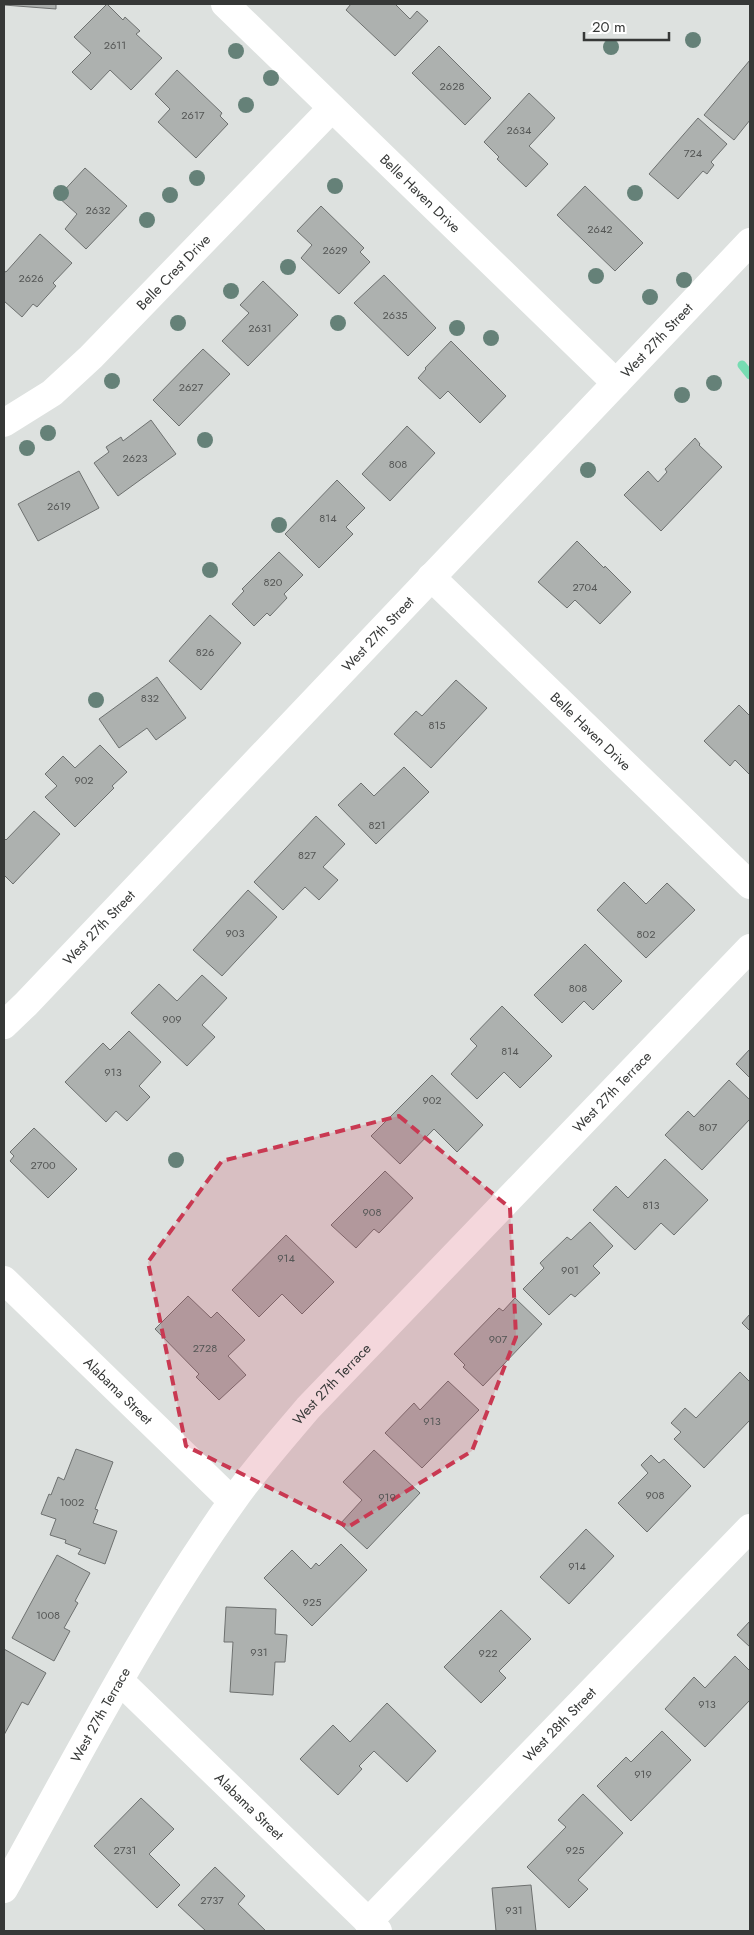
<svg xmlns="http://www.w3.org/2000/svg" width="754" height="1935" viewBox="0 0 754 1935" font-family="Jost,sans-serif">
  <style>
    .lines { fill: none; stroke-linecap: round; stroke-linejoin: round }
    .stream { stroke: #76dcb2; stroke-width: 9 }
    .building { fill: #adb1af; stroke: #6e7170 }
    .minor { stroke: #fff; stroke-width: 28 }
    .tertiary { stroke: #fff; stroke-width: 28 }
    .tree { fill: #658178 }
    .marked { fill: #c93952; fill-opacity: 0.2; stroke: #c93952; stroke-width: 4; stroke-dasharray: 10 6; stroke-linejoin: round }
    .labels { text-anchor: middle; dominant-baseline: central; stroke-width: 4; stroke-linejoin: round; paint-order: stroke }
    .number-label { font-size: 11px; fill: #545655 }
    .street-label { font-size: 14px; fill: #363837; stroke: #fff }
  </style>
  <rect width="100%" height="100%" fill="#dde1df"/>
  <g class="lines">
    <path class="stream" d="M 742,365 L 750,375"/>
  </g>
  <path class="building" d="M 4,4 L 56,4 L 56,9 L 4,5 Z
    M 107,4 L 123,20 L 125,17 L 140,31 L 136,34 L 162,58 L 131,90 L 110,70 L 91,90 L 72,72 L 91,53 L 74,37 Z
    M 351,4 L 395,4 L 410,19 L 417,11 L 428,21 L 395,56 L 346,10 Z
    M 439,46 L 491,98 L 465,125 L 412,73 Z
    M 750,60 L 750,120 L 734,140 L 704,115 Z
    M 177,70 L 222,113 L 220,116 L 228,124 L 196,158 L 158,122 L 170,109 L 155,94 Z
    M 529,93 L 555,118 L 529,146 L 548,164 L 526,187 L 497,159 L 499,157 L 484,142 Z
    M 698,118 L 727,144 L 711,162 L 714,165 L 707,174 L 703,171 L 678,199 L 649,174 Z
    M 85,168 L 127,206 L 86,249 L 65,229 L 77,214 L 58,197 Z
    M 585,186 L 643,243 L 615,271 L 557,215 Z
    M 321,206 L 364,248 L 360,252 L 370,262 L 339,294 L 301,258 L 312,245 L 297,231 Z
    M 40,234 L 72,263 L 53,283 L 56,286 L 37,307 L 33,304 L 22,317 L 4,301 L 4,271 L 6,272 Z
    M 384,275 L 436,328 L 408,356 L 354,303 Z
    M 263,281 L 298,315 L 248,366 L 222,341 L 249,313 L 240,305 Z
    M 451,341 L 506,396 L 480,423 L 448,391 L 440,399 L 418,378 L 426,369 L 425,368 Z
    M 203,349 L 230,374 L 179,426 L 153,400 Z
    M 151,420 L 176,454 L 118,496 L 94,463 L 109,452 L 106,447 L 121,437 L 123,441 Z
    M 407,426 L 435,453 L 390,501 L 362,474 Z
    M 695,438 L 700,444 L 699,445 L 722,467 L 661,531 L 624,495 L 648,471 L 658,482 L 667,472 L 665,469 Z
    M 79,471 L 99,508 L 38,541 L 18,504 Z
    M 337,480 L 365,508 L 346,527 L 353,534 L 319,568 L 285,534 Z
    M 577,541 L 604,568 L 605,566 L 631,592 L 600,624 L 575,600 L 567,608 L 538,582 Z
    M 279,552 L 303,575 L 284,594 L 287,598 L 270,616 L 267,613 L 254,626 L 232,604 L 244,591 L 242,589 Z
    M 210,615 L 241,643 L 201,690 L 169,661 Z
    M 157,677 L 186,718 L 156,740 L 147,728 L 119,748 L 99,719 Z
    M 456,680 L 487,708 L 431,768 L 394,734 L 416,711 L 422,716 Z
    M 739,705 L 750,716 L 750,775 L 735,760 L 730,766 L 704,741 Z
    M 100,745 L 127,772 L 112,786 L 114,788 L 75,827 L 45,797 L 57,786 L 45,774 L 63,756 L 75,768 Z
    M 404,767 L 429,792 L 376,844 L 338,805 L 361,783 L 374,796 Z
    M 34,811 L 60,834 L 13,884 L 4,875 L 4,838 L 6,840 Z
    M 316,816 L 345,844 L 323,867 L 338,880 L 319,900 L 305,887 L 283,910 L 254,882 Z
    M 624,882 L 646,904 L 667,883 L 695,910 L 646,958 L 597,910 Z
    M 248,890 L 277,917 L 222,976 L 193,950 Z
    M 585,944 L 622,981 L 593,1010 L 584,1001 L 562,1023 L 534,995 Z
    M 202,975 L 227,998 L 202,1025 L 215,1037 L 187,1066 L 131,1013 L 159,984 L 177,1001 Z
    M 502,1006 L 552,1056 L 520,1088 L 504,1072 L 477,1099 L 451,1074 L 477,1046 L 470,1039 Z
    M 129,1031 L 161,1062 L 139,1086 L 150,1097 L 127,1121 L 116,1111 L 106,1122 L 65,1082 L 103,1043 L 110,1050 Z
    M 750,1049 L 750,1078 L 736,1064 Z
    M 432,1075 L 483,1125 L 457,1152 L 434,1129 L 400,1164 L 371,1136 Z
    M 729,1080 L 750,1100 L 750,1119 L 702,1170 L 665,1135 L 688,1111 L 694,1117 Z
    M 34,1128 L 77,1169 L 48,1198 L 10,1161 L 14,1156 L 10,1152 Z
    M 665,1159 L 708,1200 L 674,1235 L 661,1223 L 635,1250 L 593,1210 L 616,1186 L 628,1198 Z
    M 385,1171 L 413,1198 L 379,1233 L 374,1229 L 356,1248 L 331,1225 Z
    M 590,1222 L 613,1246 L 593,1266 L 600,1273 L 575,1297 L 571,1294 L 549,1315 L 523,1289 L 544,1268 L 540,1263 L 567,1237 L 571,1240 Z
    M 286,1235 L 334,1282 L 302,1314 L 282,1294 L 259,1317 L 232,1290 Z
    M 188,1296 L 211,1318 L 217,1312 L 245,1340 L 228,1356 L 246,1375 L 219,1400 L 196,1377 L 199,1374 L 155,1329 Z
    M 515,1298 L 542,1324 L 483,1386 L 463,1367 L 465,1365 L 454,1354 L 499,1308 L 503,1311 Z
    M 750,1314 L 750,1331 L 742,1323 Z
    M 740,1372 L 750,1382 L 750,1420 L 704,1468 L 674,1439 L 681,1432 L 671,1423 L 685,1408 L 696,1418 Z
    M 448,1381 L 479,1410 L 422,1468 L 385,1433 L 414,1403 L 420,1410 Z
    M 76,1449 L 113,1462 L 95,1509 L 98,1510 L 93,1523 L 117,1531 L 105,1564 L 78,1554 L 81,1549 L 65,1543 L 66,1540 L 50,1535 L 56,1519 L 41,1514 L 49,1494 L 51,1495 L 58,1477 L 64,1480 Z
    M 374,1450 L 420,1493 L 367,1549 L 340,1524 L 362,1500 L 343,1482 Z
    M 651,1455 L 659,1463 L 664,1459 L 691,1486 L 647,1532 L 618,1503 L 648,1473 L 641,1465 Z
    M 586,1529 L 614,1556 L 569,1604 L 540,1577 Z
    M 341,1544 L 367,1570 L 312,1626 L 264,1578 L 292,1550 L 311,1569 L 316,1563 L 319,1566 Z
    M 57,1555 L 90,1573 L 75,1601 L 78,1603 L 64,1628 L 70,1631 L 54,1661 L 12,1638 Z
    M 226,1607 L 276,1609 L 275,1634 L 287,1635 L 285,1662 L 275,1662 L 273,1695 L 230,1692 L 233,1642 L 224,1642 Z
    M 501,1610 L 531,1639 L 499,1671 L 506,1678 L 481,1703 L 444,1667 Z
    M 750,1621 L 750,1647 L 737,1635 Z
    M 4,1649 L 46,1673 L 28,1705 L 22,1702 L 4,1735 Z
    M 735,1656 L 750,1671 L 750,1700 L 705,1747 L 665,1709 L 694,1677 L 705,1688 Z
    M 387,1703 L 436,1751 L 407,1782 L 374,1751 L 359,1766 L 362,1769 L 338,1795 L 300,1759 L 333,1725 L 350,1742 Z
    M 662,1731 L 691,1760 L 631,1821 L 597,1786 L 626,1757 L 631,1762 Z
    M 583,1794 L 623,1833 L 578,1880 L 588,1889 L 569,1908 L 527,1867 L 566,1827 L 558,1820 Z
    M 141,1798 L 174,1829 L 149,1854 L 180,1885 L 157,1908 L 94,1846 Z
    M 215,1867 L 245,1896 L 238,1904 L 266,1931 L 206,1931 L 178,1905 Z
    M 531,1885 L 536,1931 L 496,1931 L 492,1888 Z"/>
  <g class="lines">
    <g class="minor">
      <path id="s1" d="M 225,4 L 616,383"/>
      <path id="s2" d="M 4,423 L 52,393 L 91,357 L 332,108"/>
      <path id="s3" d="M 431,577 L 750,885"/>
      <path id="s4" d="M 4,1280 L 232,1501"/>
      <path id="s5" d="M 120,1681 L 378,1931"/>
      <path id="s6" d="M 4,1889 C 77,1758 145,1624 232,1502 C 255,1469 282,1439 308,1408 L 750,948"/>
      <path id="s7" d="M 368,1922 L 750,1528"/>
    </g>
    <path class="tertiary" id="s8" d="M 4,1025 L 26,1004 L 750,242"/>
  </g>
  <g class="tree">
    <circle cx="693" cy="40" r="8"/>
    <circle cx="611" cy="47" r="8"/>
    <circle cx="236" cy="51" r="8"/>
    <circle cx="271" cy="78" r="8"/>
    <circle cx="246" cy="105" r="8"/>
    <circle cx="197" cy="178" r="8"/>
    <circle cx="335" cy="186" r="8"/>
    <circle cx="61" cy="193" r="8"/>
    <circle cx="635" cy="193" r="8"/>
    <circle cx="170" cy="195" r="8"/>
    <circle cx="147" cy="220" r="8"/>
    <circle cx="288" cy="267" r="8"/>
    <circle cx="596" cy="276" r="8"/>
    <circle cx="684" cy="280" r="8"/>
    <circle cx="231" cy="291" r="8"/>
    <circle cx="650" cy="297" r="8"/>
    <circle cx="178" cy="323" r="8"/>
    <circle cx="338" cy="323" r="8"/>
    <circle cx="457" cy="328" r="8"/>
    <circle cx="491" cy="338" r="8"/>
    <circle cx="112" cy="381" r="8"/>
    <circle cx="714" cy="383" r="8"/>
    <circle cx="682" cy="395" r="8"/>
    <circle cx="48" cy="433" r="8"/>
    <circle cx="205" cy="440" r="8"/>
    <circle cx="27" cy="448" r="8"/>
    <circle cx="588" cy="470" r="8"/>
    <circle cx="279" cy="525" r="8"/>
    <circle cx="210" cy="570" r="8"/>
    <circle cx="96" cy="700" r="8"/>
    <circle cx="176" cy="1160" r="8"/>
  </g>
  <path class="marked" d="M 399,1116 L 510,1208 L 516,1337 L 472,1451 L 348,1527 L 186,1446 L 148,1262 L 222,1161 Z"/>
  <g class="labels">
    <g class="number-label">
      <text x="115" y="45">2611</text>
      <text x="452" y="86">2628</text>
      <text x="193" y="115">2617</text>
      <text x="519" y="130">2634</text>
      <text x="693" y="153">724</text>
      <text x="98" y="210">2632</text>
      <text x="600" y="229">2642</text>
      <text x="335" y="250">2629</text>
      <text x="31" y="278">2626</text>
      <text x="395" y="315">2635</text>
      <text x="260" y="328">2631</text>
      <text x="191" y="387">2627</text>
      <text x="135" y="458">2623</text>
      <text x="398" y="464">808</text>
      <text x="59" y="506">2619</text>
      <text x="328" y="518">814</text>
      <text x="273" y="582">820</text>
      <text x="585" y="587">2704</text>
      <text x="205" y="652">826</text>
      <text x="150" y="698">832</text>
      <text x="437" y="725">815</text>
      <text x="84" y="780">902</text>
      <text x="377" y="825">821</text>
      <text x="307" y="855">827</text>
      <text x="235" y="933">903</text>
      <text x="646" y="934">802</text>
      <text x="578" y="988">808</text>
      <text x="172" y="1019">909</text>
      <text x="510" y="1051">814</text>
      <text x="113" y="1072">913</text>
      <text x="432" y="1100">902</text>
      <text x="708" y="1127">807</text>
      <text x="43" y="1165">2700</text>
      <text x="651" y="1205">813</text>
      <text x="372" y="1212">908</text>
      <text x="286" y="1258">914</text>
      <text x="570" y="1270">901</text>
      <text x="498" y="1339">907</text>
      <text x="205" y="1348">2728</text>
      <text x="432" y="1421">913</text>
      <text x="655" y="1495">908</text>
      <text x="387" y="1497">919</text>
      <text x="72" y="1502">1002</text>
      <text x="577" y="1566">914</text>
      <text x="312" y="1602">925</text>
      <text x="48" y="1615">1008</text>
      <text x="259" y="1652">931</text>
      <text x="488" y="1653">922</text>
      <text x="707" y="1704">913</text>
      <text x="643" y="1774">919</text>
      <text x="125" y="1850">2731</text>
      <text x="575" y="1850">925</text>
      <text x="212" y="1900">2737</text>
      <text x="514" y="1910">931</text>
    </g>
    <g class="street-label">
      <text stroke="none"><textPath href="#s1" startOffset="272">Belle Haven Drive</textPath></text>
      <text stroke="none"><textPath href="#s2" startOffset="228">Belle Crest Drive</textPath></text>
      <text stroke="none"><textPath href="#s8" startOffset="946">West 27th Street</textPath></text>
      <text stroke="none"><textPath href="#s8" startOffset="541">West 27th Street</textPath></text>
      <text stroke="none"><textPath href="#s3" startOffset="222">Belle Haven Drive</textPath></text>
      <text stroke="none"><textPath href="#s8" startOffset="136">West 27th Street</textPath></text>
      <text stroke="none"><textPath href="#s6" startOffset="1009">West 27th Terrace</textPath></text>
      <text stroke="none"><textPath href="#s6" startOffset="604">West 27th Terrace</textPath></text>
      <text stroke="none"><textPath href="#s4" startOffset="159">Alabama Street</textPath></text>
      <text stroke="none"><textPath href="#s6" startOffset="199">West 27th Terrace</textPath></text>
      <text stroke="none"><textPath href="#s7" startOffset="275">West 28th Street</textPath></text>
      <text stroke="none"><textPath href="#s5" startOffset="180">Alabama Street</textPath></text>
    </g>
  </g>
  <rect width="754" height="1935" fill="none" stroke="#363837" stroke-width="10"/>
  <path d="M584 32v8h85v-8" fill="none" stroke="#363837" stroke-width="2.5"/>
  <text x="592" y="32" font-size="15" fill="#363837" stroke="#ffffff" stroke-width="4" paint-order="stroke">20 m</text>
</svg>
